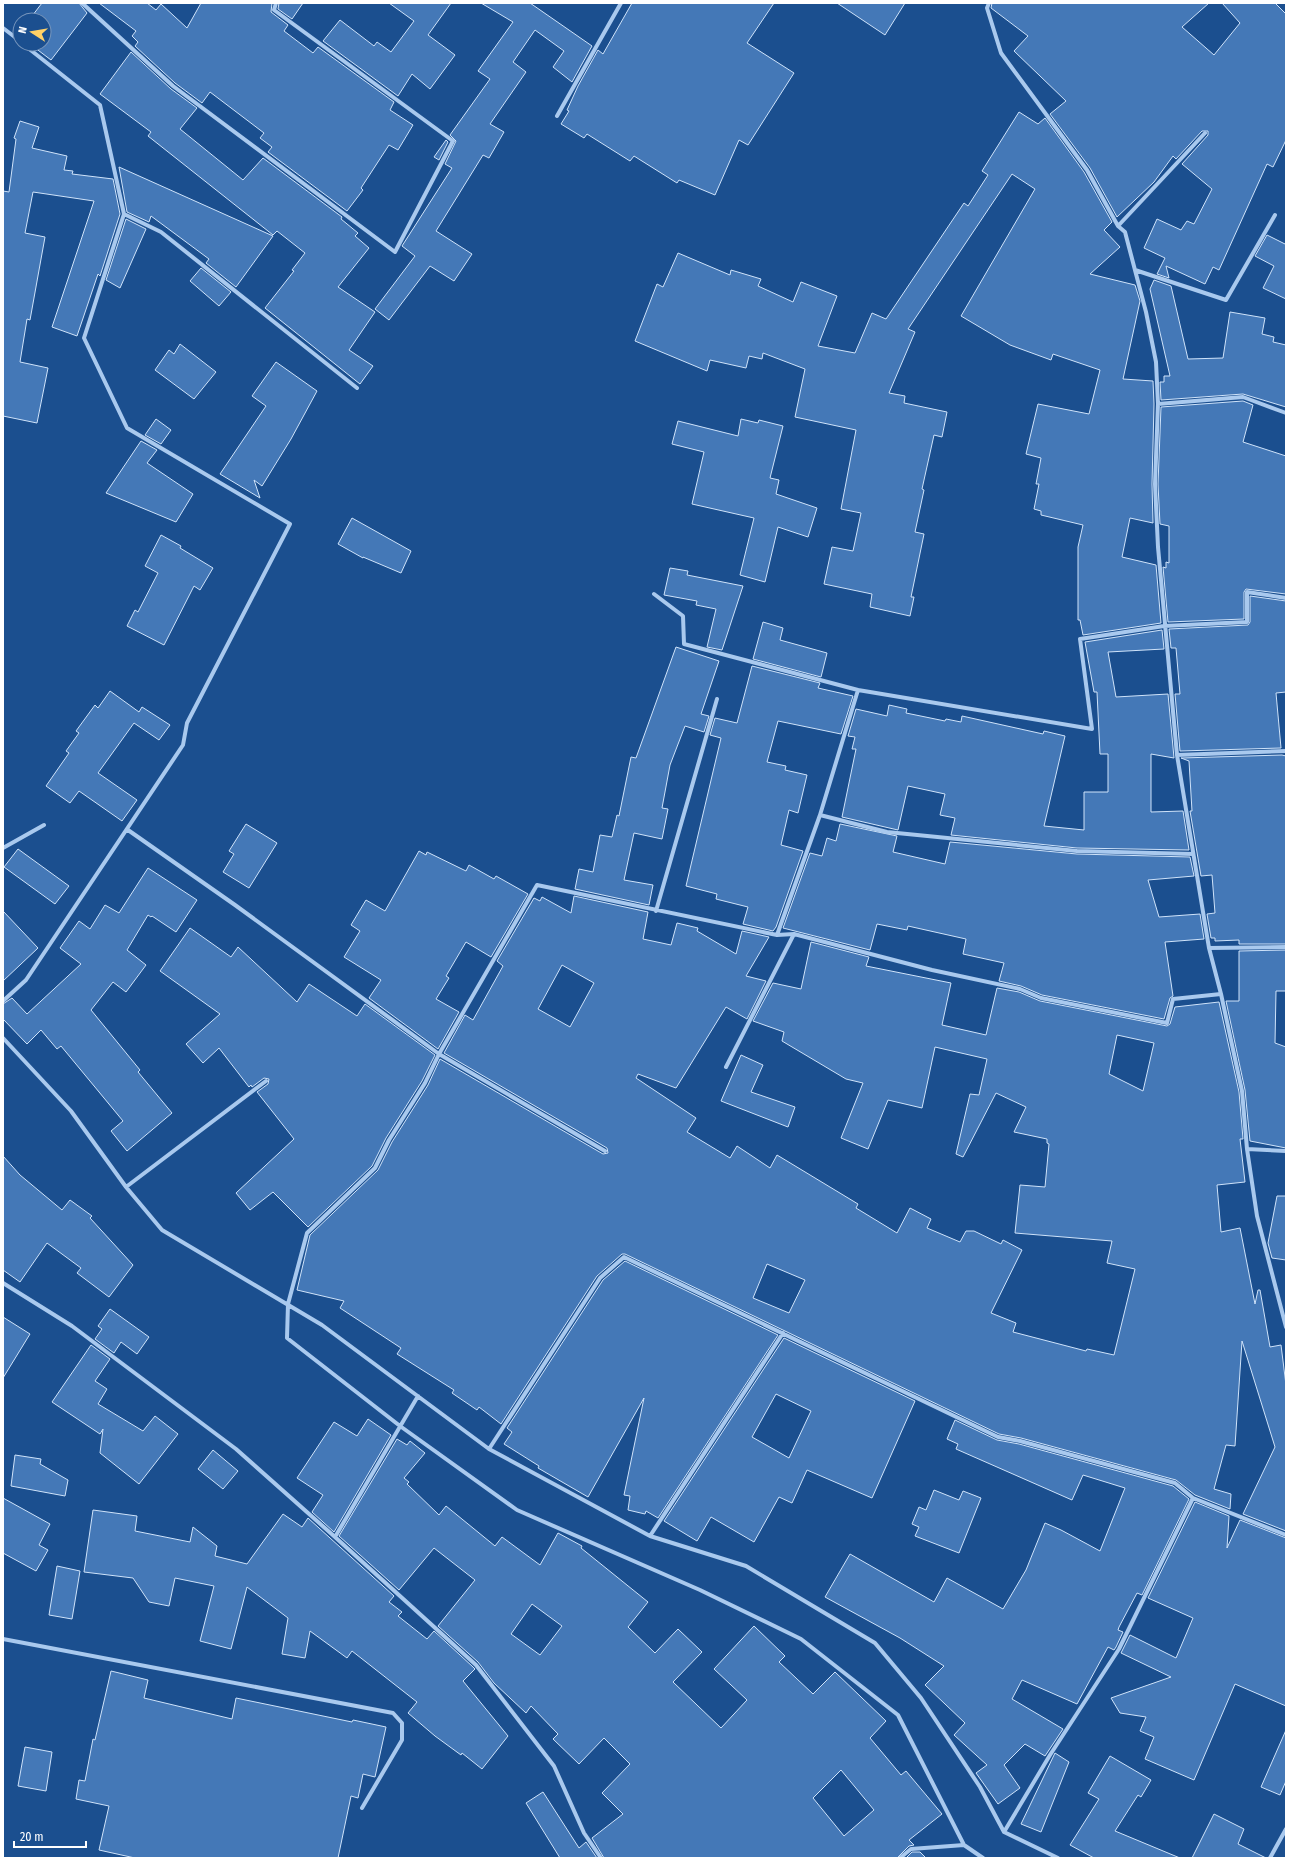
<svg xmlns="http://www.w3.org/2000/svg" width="1289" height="1861" viewBox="0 0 1289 1861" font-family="'Fira Sans Condensed',sans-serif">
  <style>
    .building { fill: #4478b7; stroke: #cfe3fa; fill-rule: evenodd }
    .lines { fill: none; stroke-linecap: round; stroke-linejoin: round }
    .street { stroke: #a9c9ee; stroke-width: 4 }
  </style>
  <rect width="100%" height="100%" fill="#1b4f8f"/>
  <path class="building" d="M 42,3 L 79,3 L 87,13 L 51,60 L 30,44 L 44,44 L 44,20 L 29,20 Z
    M 99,3 L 147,3 L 156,10 L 161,4 L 187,28 L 201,3 L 272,3 L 271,12 L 288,25 L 284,31 L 313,53 L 318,47 L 394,102 L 390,110 L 413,125 L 398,150 L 389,145 L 361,188 L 363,190 L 347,211 L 268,152 L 272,147 L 260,138 L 264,133 L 210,92 L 202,103 L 175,83 L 135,46 L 138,42 L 132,36 L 136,31 Z
    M 279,3 L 303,3 L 292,19 L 278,9 Z
    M 389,3 L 451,3 L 428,35 L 455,55 L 430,89 L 412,74 L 398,96 L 323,41 L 340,20 L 374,46 L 377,42 L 391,52 L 414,21 Z
    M 481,3 L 530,3 L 592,46 L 572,82 L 553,67 L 564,51 L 535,30 L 513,62 L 526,72 L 490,124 L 504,132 L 489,158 L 483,155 L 436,231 L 472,254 L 454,281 L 430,266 L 389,320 L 375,309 L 415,256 L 402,246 L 452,168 L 445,164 L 456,141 L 450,135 L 490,79 L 478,71 L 513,22 Z
    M 632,3 L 774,3 L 747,43 L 794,73 L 748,145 L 739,140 L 715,195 L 679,180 L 677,183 L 634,156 L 630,161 L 587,134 L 584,138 L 561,124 L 569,111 L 567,110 L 578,86 L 598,50 L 603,54 Z
    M 837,3 L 905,3 L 885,35 Z
    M 992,3 L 1209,3 L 1182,27 L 1214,55 L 1240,23 L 1222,3 L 1275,3 L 1286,14 L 1286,140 L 1273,167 L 1267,164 L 1219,270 L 1213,267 L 1205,284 L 1166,266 L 1169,278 L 1157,274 L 1165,258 L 1144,248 L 1157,219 L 1181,230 L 1187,221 L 1194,224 L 1212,189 L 1182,164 L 1208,135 L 1208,131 L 1202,131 L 1176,159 L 1173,156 L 1154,182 L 1117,217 L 1090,168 L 1050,114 L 1066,101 L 1014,51 L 1028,36 L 991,8 Z
    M 131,52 L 171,89 L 197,108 L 180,129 L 243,180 L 263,158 L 342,217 L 341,219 L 358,233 L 355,236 L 369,248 L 338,287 L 375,312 L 349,350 L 373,366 L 360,384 L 265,308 L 294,271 L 292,270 L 305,253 L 277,231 L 273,235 L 148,136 L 151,132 L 100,94 Z
    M 1019,112 L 1038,124 L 1045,118 L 1084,172 L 1112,222 L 1104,230 L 1120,247 L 1090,274 L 1135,285 L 1140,301 L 1123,379 L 1153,381 L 1154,404 L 1152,484 L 1153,523 L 1130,518 L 1122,557 L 1156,565 L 1161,623 L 1083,635 L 1080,620 L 1078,620 L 1078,547 L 1083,525 L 1041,515 L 1041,511 L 1034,509 L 1039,484 L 1036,484 L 1041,458 L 1026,454 L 1038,404 L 1089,414 L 1100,370 L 1053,354 L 1051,360 L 1010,345 L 961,316 L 1035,189 L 1012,174 L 908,329 L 915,332 L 889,393 L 905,396 L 904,403 L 947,412 L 942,437 L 934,435 L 922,489 L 924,490 L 915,532 L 924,534 L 911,597 L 914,597 L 910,616 L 870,607 L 872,594 L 824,584 L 832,547 L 853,551 L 861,513 L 841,509 L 856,430 L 795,417 L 805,369 L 763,353 L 762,359 L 749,356 L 746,368 L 710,360 L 707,371 L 635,341 L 657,284 L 663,287 L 678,253 L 730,275 L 731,270 L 761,279 L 758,286 L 793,302 L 801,282 L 837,296 L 818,346 L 855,353 L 872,313 L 886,319 L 964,203 L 968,206 L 988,175 L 982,171 Z
    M 20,121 L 39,127 L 32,148 L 67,156 L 64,170 L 73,171 L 72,174 L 113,179 L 120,214 L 100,276 L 98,274 L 77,336 L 52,327 L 94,201 L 33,192 L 25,233 L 45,237 L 30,320 L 27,319 L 20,362 L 48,368 L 37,423 L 3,416 L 3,191 L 9,192 L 16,139 L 14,138 Z
    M 446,140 L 448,142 L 439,160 L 434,157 Z
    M 119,167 L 273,236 L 236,287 L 206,263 L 209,259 L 151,216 L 149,222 L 127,212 Z
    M 126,219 L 146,229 L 120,288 L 106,280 Z
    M 1267,235 L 1285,244 L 1286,242 L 1286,299 L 1263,288 L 1274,266 L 1255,256 Z
    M 201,268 L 231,292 L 219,306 L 190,281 Z
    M 1154,280 L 1171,286 L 1188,359 L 1223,358 L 1230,312 L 1265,318 L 1262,334 L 1274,337 L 1273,342 L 1286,345 L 1286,407 L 1243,394 L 1161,400 L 1160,382 L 1164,382 L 1164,376 L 1170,376 L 1150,289 Z
    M 180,344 L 216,372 L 194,399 L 155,370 L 169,350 L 174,354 Z
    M 276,362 L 317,391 L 291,439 L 262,486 L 254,480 L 260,498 L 220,474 L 266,406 L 252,396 Z
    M 1243,401 L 1253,405 L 1243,442 L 1286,456 L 1286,594 L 1246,589 L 1244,592 L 1244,619 L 1168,622 L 1163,567 L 1166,568 L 1166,562 L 1169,563 L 1169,526 L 1160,524 L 1158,484 L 1161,407 Z
    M 156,419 L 171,430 L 161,444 L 145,435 Z
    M 741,419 L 758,423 L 759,420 L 783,426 L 770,478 L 779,480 L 776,494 L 817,508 L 808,537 L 778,527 L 765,582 L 740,575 L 754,518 L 692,504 L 704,452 L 672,444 L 678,421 L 738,436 Z
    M 141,441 L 157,450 L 147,463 L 193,494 L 176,522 L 106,493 Z
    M 352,518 L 411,551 L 401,573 L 363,557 L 363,558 L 338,544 Z
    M 161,535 L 181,546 L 180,548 L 213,568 L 200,590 L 194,586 L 164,645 L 127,626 L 135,610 L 138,612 L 158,573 L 145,566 Z
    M 670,568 L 688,571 L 687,575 L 743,586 L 722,650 L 707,647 L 716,609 L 696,605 L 697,601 L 664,595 Z
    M 1250,596 L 1286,601 L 1286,692 L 1276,693 L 1281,748 L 1180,751 L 1175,694 L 1180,694 L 1176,648 L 1171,648 L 1169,629 L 1248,625 L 1250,622 Z
    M 763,622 L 783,628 L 780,640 L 827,653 L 821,677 L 753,659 Z
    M 1162,630 L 1164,649 L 1108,652 L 1116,697 L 1168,694 L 1174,758 L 1151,754 L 1151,812 L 1183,811 L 1189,850 L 1077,848 L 951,835 L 955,818 L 940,815 L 945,794 L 908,786 L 898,830 L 842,817 L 856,749 L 852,749 L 855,737 L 848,736 L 856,709 L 887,716 L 889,705 L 907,709 L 906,713 L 945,721 L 946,719 L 961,722 L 962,716 L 1043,734 L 1044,731 L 1065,736 L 1044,826 L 1084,830 L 1084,792 L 1108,792 L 1108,754 L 1100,754 L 1097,692 L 1094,692 L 1085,642 Z
    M 676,647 L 719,661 L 701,714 L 709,716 L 704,732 L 685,726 L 670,765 L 662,808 L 668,809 L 662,839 L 634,833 L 624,880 L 653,885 L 649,905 L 575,889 L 579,869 L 593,872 L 600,835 L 612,837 L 617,815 L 619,816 L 631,757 L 636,758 Z
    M 752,666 L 820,683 L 818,688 L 853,696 L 841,734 L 778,721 L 767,762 L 786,766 L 785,770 L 807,775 L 798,813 L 789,810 L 781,845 L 803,851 L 776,927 L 773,931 L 743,924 L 748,907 L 716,899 L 717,894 L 686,886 L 721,738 L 710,735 L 715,718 L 737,723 Z
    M 110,691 L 139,712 L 142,707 L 170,725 L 159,740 L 134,723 L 98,773 L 137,800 L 122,821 L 79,791 L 70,803 L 46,786 L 69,753 L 66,751 L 79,733 L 76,731 L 95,705 L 98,708 Z
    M 1282,755 L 1286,756 L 1286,944 L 1239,944 L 1239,940 L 1215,941 L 1215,938 L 1211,938 L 1207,914 L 1215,913 L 1212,875 L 1201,876 L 1190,811 L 1192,811 L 1189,761 L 1181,758 Z
    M 246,824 L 277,843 L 249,888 L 223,872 L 234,854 L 229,851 Z
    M 840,824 L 897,836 L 893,852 L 945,864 L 950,842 L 1077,854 L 1190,857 L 1194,876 L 1148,880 L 1159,917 L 1200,914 L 1204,939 L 1165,942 L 1173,996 L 1170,998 L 1164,1019 L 1042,995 L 1021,986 L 999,981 L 1004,963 L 963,954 L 966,939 L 908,926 L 907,930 L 877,924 L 870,950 L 783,928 L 810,853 L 822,856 L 827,838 L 836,841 Z
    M 18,849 L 69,886 L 55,904 L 4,867 Z
    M 419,851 L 426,855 L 427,852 L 466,871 L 469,865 L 494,879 L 496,876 L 528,894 L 491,957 L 466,942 L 446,976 L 449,978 L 436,999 L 459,1012 L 438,1049 L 369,998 L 381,980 L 344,957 L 360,931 L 351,925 L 366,900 L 385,911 Z
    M 148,868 L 197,900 L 176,932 L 152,916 L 151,917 L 148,915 L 127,950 L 146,965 L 126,992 L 113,982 L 91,1010 L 140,1070 L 138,1072 L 172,1113 L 127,1151 L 111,1131 L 123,1121 L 61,1046 L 57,1049 L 41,1030 L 27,1044 L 3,1019 L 3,1004 L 12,998 L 27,1014 L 81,964 L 60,948 L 79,921 L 90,929 L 105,905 L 119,913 Z
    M 574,896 L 648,912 L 643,939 L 671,945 L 677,923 L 698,928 L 697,931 L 736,954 L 742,931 L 769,937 L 746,976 L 766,981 L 747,1019 L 726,1007 L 676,1088 L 638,1074 L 636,1078 L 696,1118 L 687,1132 L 730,1158 L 737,1146 L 770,1168 L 777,1155 L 858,1204 L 856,1208 L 897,1233 L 910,1208 L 931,1219 L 927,1228 L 960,1242 L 966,1231 L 974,1231 L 1001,1244 L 1003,1240 L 1022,1250 L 991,1313 L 1016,1323 L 1013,1332 L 1086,1351 L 1087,1349 L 1114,1355 L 1135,1269 L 1107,1263 L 1112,1241 L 1015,1233 L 1020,1185 L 1045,1187 L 1049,1144 L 1047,1143 L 1047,1139 L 1014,1132 L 1026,1107 L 996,1093 L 963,1157 L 956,1154 L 970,1094 L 979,1095 L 987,1059 L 935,1047 L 922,1108 L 888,1100 L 868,1149 L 841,1138 L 863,1083 L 846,1079 L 782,1041 L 784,1032 L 753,1021 L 773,983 L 801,989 L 811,942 L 869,957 L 866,966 L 951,983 L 942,1025 L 986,1035 L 997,988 L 1019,992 L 1040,1001 L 1167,1026 L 1170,1024 L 1175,1007 L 1219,1002 L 1239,1092 L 1243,1139 L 1240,1139 L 1245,1182 L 1217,1185 L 1221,1232 L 1240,1228 L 1255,1304 L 1258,1290 L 1260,1290 L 1270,1347 L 1281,1345 L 1286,1385 L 1286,1531 L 1243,1514 L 1275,1447 L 1242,1341 L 1235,1446 L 1226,1445 L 1214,1489 L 1231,1494 L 1230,1509 L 1195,1495 L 1176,1480 L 1021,1438 L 999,1434 L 625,1254 L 622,1254 L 597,1276 L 501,1424 L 479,1407 L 477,1410 L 452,1393 L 454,1390 L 397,1354 L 401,1348 L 340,1308 L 344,1301 L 297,1290 L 310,1235 L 378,1170 L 392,1142 L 428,1085 L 440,1059 L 603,1154 L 608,1153 L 607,1148 L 444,1053 L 465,1015 L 473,1020 L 503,966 L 497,961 L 534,898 L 540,901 L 542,897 L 571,913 ZM 562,965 L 594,983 L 570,1027 L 538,1009 ZM 1117,1035 L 1154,1043 L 1143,1091 L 1109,1074 ZM 767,1264 L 805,1280 L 789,1313 L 753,1298 Z
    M 3,911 L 38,948 L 3,981 Z
    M 190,928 L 231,957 L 238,947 L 297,1002 L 309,984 L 357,1016 L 365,1004 L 435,1055 L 422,1081 L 386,1138 L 372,1166 L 308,1227 L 273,1192 L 250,1210 L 236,1193 L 294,1139 L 257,1092 L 268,1084 L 269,1079 L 264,1078 L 252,1087 L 251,1085 L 249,1087 L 219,1048 L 203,1063 L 186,1044 L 220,1014 L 160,971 Z
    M 1286,950 L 1286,991 L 1276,991 L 1275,1043 L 1286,1047 L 1286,1148 L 1250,1141 L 1245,1090 L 1226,1001 L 1239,1001 L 1239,951 Z
    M 741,1055 L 763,1065 L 751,1092 L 795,1107 L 788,1127 L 721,1101 Z
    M 3,1156 L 20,1175 L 62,1210 L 70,1200 L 92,1216 L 90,1218 L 133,1265 L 109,1297 L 77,1273 L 81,1268 L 47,1243 L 20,1282 L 3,1270 Z
    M 1277,1196 L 1286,1196 L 1286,1260 L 1272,1258 L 1268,1243 Z
    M 625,1261 L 778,1335 L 658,1518 L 646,1511 L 645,1514 L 628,1510 L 630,1496 L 624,1495 L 644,1398 L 588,1497 L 538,1468 L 539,1466 L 504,1444 L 512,1432 L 507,1428 L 603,1280 Z
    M 110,1309 L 149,1337 L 137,1354 L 121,1342 L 114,1353 L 95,1339 L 102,1329 L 98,1326 Z
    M 3,1317 L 30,1334 L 3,1378 Z
    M 784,1338 L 915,1401 L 872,1498 L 807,1470 L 792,1503 L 779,1497 L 754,1542 L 711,1517 L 697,1541 L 664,1521 ZM 776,1394 L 811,1411 L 789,1458 L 752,1437 Z
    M 91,1345 L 110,1359 L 95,1381 L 107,1389 L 98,1404 L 143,1431 L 155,1416 L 178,1434 L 139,1484 L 100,1453 L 103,1429 L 100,1434 L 52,1402 Z
    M 368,1419 L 391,1435 L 334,1532 L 312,1512 L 323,1495 L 297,1478 L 334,1422 L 357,1436 Z
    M 955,1420 L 997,1440 L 1019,1444 L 1173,1486 L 1189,1499 L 1142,1595 L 1137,1593 L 1119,1627 L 1118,1630 L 1123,1632 L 1116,1647 L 1114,1650 L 1108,1647 L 1077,1704 L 1022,1680 L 1012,1699 L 1063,1729 L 1045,1756 L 1025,1744 L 1004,1765 L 1020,1788 L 998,1804 L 976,1773 L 987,1765 L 954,1735 L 965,1723 L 925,1685 L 944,1666 L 900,1638 L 825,1597 L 850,1554 L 934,1602 L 947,1578 L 1003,1609 L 1026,1570 L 1045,1523 L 1061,1530 L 1100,1551 L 1125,1488 L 1083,1475 L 1072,1500 L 956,1449 L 958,1444 L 947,1439 Z
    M 397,1439 L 407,1445 L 410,1441 L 425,1453 L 404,1478 L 409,1482 L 407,1484 L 439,1515 L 446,1506 L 495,1546 L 502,1537 L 540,1565 L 558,1533 L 582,1546 L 581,1548 L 648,1602 L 628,1627 L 655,1653 L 678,1629 L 702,1652 L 673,1682 L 721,1728 L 747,1700 L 714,1669 L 754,1626 L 785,1656 L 779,1662 L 813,1694 L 835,1672 L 886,1721 L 870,1738 L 901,1775 L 906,1771 L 942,1814 L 909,1840 L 914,1845 L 909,1846 L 897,1858 L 604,1858 L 592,1838 L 623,1814 L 602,1793 L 630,1764 L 604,1738 L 579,1764 L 553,1739 L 558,1734 L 531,1706 L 526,1713 L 494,1683 L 478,1662 L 438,1626 L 475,1580 L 434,1548 L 399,1590 L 339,1536 ZM 532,1604 L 562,1626 L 540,1655 L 511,1634 ZM 841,1770 L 874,1810 L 844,1836 L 813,1798 Z
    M 213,1450 L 238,1471 L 223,1489 L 198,1469 Z
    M 15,1455 L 41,1459 L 40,1464 L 68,1480 L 65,1496 L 11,1486 Z
    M 934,1490 L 959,1500 L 963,1491 L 981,1498 L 959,1553 L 915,1536 L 919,1527 L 912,1524 L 919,1507 L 926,1510 Z
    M 3,1498 L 50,1524 L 39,1545 L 48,1550 L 36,1571 L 3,1553 Z
    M 1195,1502 L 1229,1516 L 1227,1548 L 1240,1520 L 1286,1538 L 1286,1706 L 1235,1684 L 1194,1780 L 1145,1759 L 1154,1737 L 1140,1731 L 1146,1717 L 1120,1713 L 1111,1698 L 1171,1677 L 1121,1653 L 1130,1635 L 1176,1658 L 1193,1618 L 1148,1598 Z
    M 93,1510 L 137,1516 L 135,1531 L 190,1542 L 193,1527 L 217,1546 L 215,1556 L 247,1564 L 283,1514 L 302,1527 L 308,1518 L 394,1596 L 389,1602 L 402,1612 L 398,1616 L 427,1639 L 434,1631 L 473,1667 L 475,1669 L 463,1681 L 508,1736 L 482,1769 L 462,1753 L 461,1755 L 435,1736 L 408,1713 L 417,1702 L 352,1651 L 347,1658 L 310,1631 L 305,1658 L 282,1654 L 288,1618 L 247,1587 L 231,1649 L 200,1641 L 214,1586 L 175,1578 L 169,1606 L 149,1602 L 133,1578 L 84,1572 Z
    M 57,1566 L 80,1571 L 72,1619 L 49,1615 Z
    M 111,1671 L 148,1680 L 144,1698 L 232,1719 L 236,1698 L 352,1722 L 353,1720 L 386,1727 L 375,1777 L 363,1774 L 358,1798 L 351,1796 L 338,1858 L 135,1858 L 99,1850 L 109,1806 L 76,1799 L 79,1780 L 85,1781 L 93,1739 L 95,1740 Z
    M 1286,1730 L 1286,1781 L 1280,1795 L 1261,1787 Z
    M 25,1747 L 52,1752 L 46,1791 L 18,1786 Z
    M 1055,1753 L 1069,1762 L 1041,1832 L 1021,1824 Z
    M 1110,1756 L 1151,1780 L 1141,1797 L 1138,1795 L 1115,1831 L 1180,1858 L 1094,1858 L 1070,1845 L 1099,1799 L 1088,1793 Z
    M 543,1792 L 579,1848 L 586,1842 L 597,1858 L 560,1858 L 526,1803 Z
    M 1214,1814 L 1244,1829 L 1238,1844 L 1266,1858 L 1192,1858 Z
    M 912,1852 L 920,1852 L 926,1858 L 906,1858 Z"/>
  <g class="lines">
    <path class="street" d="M 82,3 L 173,86 L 395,252 L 453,141 L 274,10 L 276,3
      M 989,3 L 987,8 L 1001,53 L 1087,170 L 1118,226 L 1125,232 L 1146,312 L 1156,362 L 1158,404 L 1155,484 L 1158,547 L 1177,755 L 1209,948 L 1221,994 L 1242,1091 L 1247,1149 L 1257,1216 L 1286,1327
      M 3,28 L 20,41
      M 557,116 L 621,3
      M 124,214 L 161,232 L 357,388
      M 1118,226 L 1205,133
      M 1135,270 L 1226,300 L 1275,215
      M 1158,404 L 1243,397 L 1286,413
      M 654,594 L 683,616 L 684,644 L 858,690
      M 1177,755 L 1286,751
      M 820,815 L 777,935 L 794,934 L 932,970 L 1020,989 L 1041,998 L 1167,1023 L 1173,999 L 1221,994
      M 128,830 L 235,905 L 439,1054 L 425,1083 L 389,1140 L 375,1168 L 307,1233 L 288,1304 L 287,1338 L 400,1426 L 517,1510 L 700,1590 L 801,1639 L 898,1715 L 964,1845 L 983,1858
      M 3,848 L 44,825
      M 1193,854 L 1077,851 L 887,832 L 820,815 L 858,690 L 1092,729 L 1080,639 L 1164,626 L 1247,622 L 1247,592 L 1286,598
      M 656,911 L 717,699
      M 1209,948 L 1286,947
      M 3,1001 L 26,980 L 183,745 L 187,723 L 290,524 L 127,428 L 84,338 L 124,214 L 100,105 L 23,44
      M 3,1038 L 71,1111 L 126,1187 L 162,1230 L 322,1325 L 489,1449 L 650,1536 L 746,1566 L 875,1643 L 921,1698 L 980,1787 L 1004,1832 L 1058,1858
      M 726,1067 L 794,934
      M 1247,1149 L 1286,1151
      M 605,1151 L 439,1054 L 537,885 L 777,935
      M 126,1187 L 266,1081
      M 3,1283 L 72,1326 L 236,1449 L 335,1537 L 418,1396
      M 489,1449 L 600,1278 L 624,1257 L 998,1437 L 1020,1441 L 1175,1483 L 1193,1498 L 1119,1649 L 1050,1755 L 1004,1832
      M 1193,1498 L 1286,1535
      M 650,1536 L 783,1333
      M 335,1537 L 476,1665 L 554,1766 L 584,1833 L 601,1858
      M 3,1639 L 393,1713 L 402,1723 L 402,1740 L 362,1808
      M 900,1858 L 911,1849 L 964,1845
      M 1270,1858 L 1286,1829"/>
  </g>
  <rect width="1289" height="1861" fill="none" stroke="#ffffff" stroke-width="8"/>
  <g transform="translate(32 32) rotate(282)"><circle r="19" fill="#1b4f8f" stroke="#7695bc"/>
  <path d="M0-3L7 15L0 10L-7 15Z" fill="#ffd166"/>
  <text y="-6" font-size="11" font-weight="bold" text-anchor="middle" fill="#ffffff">N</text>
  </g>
  <path d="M14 1841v6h72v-6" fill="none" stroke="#ffffff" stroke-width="2"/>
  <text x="20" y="1841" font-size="12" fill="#ffffff" stroke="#1b4f8f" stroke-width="3" paint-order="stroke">20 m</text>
</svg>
